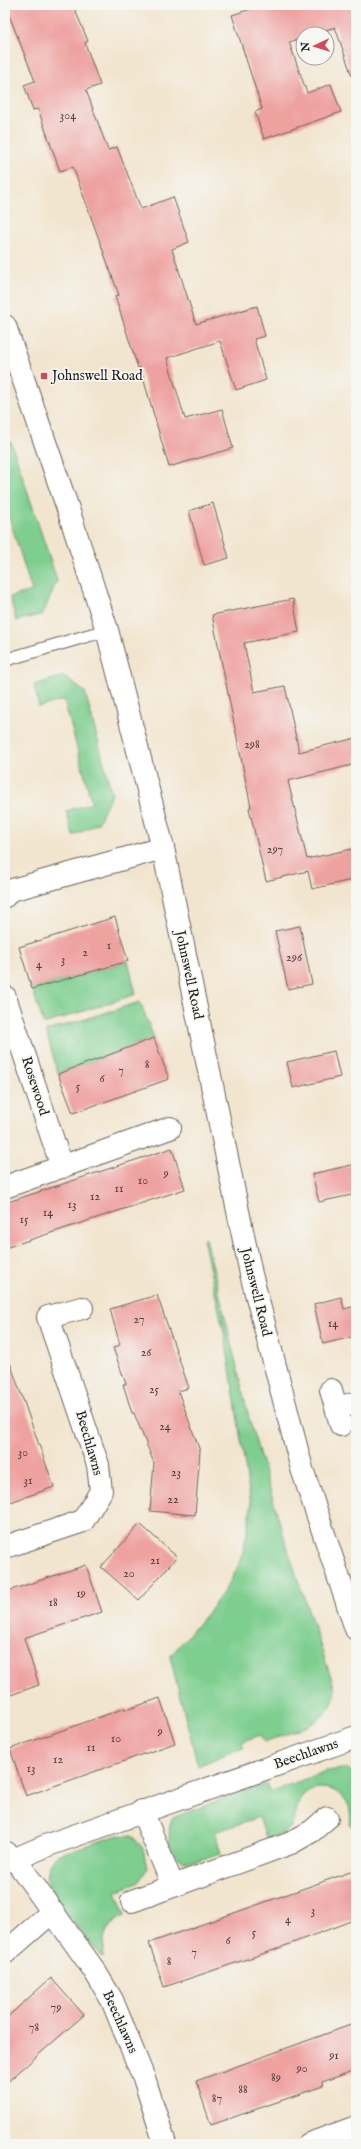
<svg xmlns="http://www.w3.org/2000/svg" width="361" height="2149" viewBox="0 0 361 2149" font-family="'IM FELL English',serif">
  <style>
    .green { fill: #7dce8f; stroke: #4c7556 }
    .building { fill: #eea2a0 }
    .lines { fill: none; stroke-linecap: round; stroke-linejoin: round }
    .service-casing { stroke: #67625b; stroke-width: 14 }
    .minor-casing { stroke: #67625b; stroke-width: 24 }
    .tertiary-casing { stroke: #67625b; stroke-width: 24 }
    .service { stroke: #fff; stroke-width: 12 }
    .minor { stroke: #fff; stroke-width: 22 }
    .tertiary { stroke: #fff; stroke-width: 22 }
    .poi-dot { fill: #d1495b; stroke: #f6f6f2; stroke-width: 1.5 }
    .labels { text-anchor: middle; dominant-baseline: central; stroke-width: 3.5; stroke-linejoin: round; paint-order: stroke }
    .number-label { font-size: 12px; fill: #503e3d }
    .poi-label { font-size: 14px; fill: #1c1c1c; stroke: #f6f6f2; text-anchor: start }
    .street-label { font-size: 14px; fill: #1c1c1c; stroke: #f6f6f2 }
  </style>
  <rect width="100%" height="100%" fill="#f6f6f2"/>
  <filter id="ink" filterUnits="userSpaceOnUse"><feTurbulence type="fractalNoise" baseFrequency=".025" numOctaves="2"/><feDisplacementMap in="SourceGraphic" scale="8" xChannelSelector="R" yChannelSelector="G"/><feConvolveMatrix kernelMatrix="1 2 1 2 8 2 1 2 1" color-interpolation-filters="sRGB"/></filter>
  <filter id="wash" filterUnits="userSpaceOnUse"><feTurbulence type="fractalNoise" baseFrequency=".012" numOctaves="4" result="noise"/><feDisplacementMap in="SourceGraphic" scale="16" xChannelSelector="R" yChannelSelector="G"/><feGaussianBlur stdDeviation="0.9" result="paint"/><feColorMatrix in="noise" values="0 0 0 0 0 0 0 0 0 0 0 0 0 0 0 0 0 1.4 0 .05"/><feComposite in="paint" operator="in"/></filter>
  <g filter="url(#wash)">
    <rect width="100%" height="100%" fill="#f2e5cf"/>
    <path class="green" d="M 11,442 L 57,580 L 43,614 L 16,621 L 10,597 L 32,591 L 5,504 L 5,445 Z
      M 63,676 L 85,692 L 112,794 L 98,823 L 73,836 L 66,811 L 92,803 L 64,700 L 39,707 L 34,685 Z
      M 128,961 L 136,994 L 44,1024 L 32,989 Z
      M 140,1002 L 154,1038 L 58,1074 L 46,1031 Z
      M 206,1238 L 250,1422 L 287,1547 L 335,1689 C 334,1725 291,1732 264,1742 L 260,1735 L 242,1742 L 243,1747 L 198,1766 L 170,1657 C 190,1632 222,1600 236,1571 C 244,1553 249,1525 251,1505 L 225,1337 L 203,1239 Z
      M 343,1769 L 356,1772 L 356,1829 L 350,1825 C 351,1815 351,1806 344,1798 C 339,1792 331,1789 323,1788 C 290,1787 301,1821 287,1831 C 281,1835 273,1836 266,1838 L 259,1817 L 215,1832 L 221,1853 C 212,1856 203,1859 194,1861 C 168,1865 166,1836 172,1818 L 266,1783 L 270,1792 L 326,1771 Z
      M 118,1835 L 132,1836 L 143,1848 L 147,1869 L 138,1883 L 116,1891 L 125,1916 C 104,1926 103,1936 103,1958 L 53,1898 L 47,1880 L 49,1865 L 57,1855 Z"/>
    <g id="blocks">
      <path class="building" d="M 5,5 L 73,5 L 88,41 L 85,43 L 100,85 L 86,90 L 108,150 L 117,147 L 141,209 L 173,197 L 189,242 L 172,249 L 196,324 L 257,306 L 265,336 L 254,339 L 266,380 L 236,390 L 220,341 L 167,358 L 185,419 L 222,409 L 233,448 L 169,467 L 140,367 L 138,368 L 115,296 L 119,295 L 73,167 L 60,171 L 38,109 L 33,110 L 24,85 L 35,81 Z
        M 263,5 L 356,5 L 356,75 L 352,76 L 335,27 L 314,34 L 303,34 L 303,38 L 289,42 L 307,93 L 331,84 L 341,112 L 264,139 L 255,112 L 262,109 L 232,15 Z
        M 213,503 L 229,558 L 204,565 L 189,511 Z
        M 293,599 L 299,632 L 244,643 L 254,692 L 285,686 L 299,752 L 356,738 L 356,764 L 288,781 L 307,859 L 356,848 L 356,879 L 312,889 L 308,871 L 266,881 L 249,808 L 251,807 L 212,615 Z
        M 115,917 L 128,961 L 32,989 L 19,947 Z
        M 300,926 L 312,984 L 288,989 L 275,931 Z
        M 154,1038 L 169,1079 L 73,1113 L 58,1074 Z
        M 334,1051 L 340,1077 L 293,1088 L 287,1062 Z
        M 172,1148 L 185,1189 L 5,1248 L 5,1203 Z
        M 356,1164 L 356,1194 L 319,1202 L 312,1174 Z
        M 157,1295 L 189,1388 L 178,1391 L 200,1451 L 195,1515 L 150,1511 L 154,1463 L 134,1413 L 132,1413 L 123,1384 L 126,1384 L 113,1348 L 120,1345 L 110,1309 Z
        M 341,1297 L 344,1309 L 356,1306 L 356,1336 L 323,1344 L 314,1304 Z
        M 9,1360 L 54,1487 L 5,1504 L 5,1361 Z
        M 140,1524 L 177,1557 L 139,1600 L 101,1567 Z
        M 86,1565 L 102,1612 L 24,1638 L 39,1685 L 5,1697 L 5,1592 Z
        M 160,1698 L 175,1743 L 26,1796 L 10,1749 L 125,1708 L 126,1710 Z
        M 356,1870 L 356,1919 L 274,1950 L 164,1987 L 149,1943 Z
        M 51,1978 L 84,2015 L 5,2084 L 5,2019 Z
        M 356,2023 L 356,2070 L 322,2082 L 323,2086 L 211,2125 L 196,2081 Z"/>
    </g>
  </g>
  <g filter="url(#ink)">
    <use href="#blocks" fill-opacity="0" stroke="#67625b" stroke-width="1"/>
    <g class="lines">
      <g class="service-casing">
        <path id="service" d="M 5,660 L 107,630"/>
      </g>
      <g class="minor-casing">
        <path id="minor" d="M 5,896 L 8,891 L 163,848
          M 5,997 L 62,1167
          M 5,1187 L 170,1128
          M 331,1390 L 341,1425
          M 337,1408 L 356,1403
          M 5,1547 L 83,1521 L 101,1491 L 98,1465 L 48,1317 L 82,1308
          M 142,1811 L 173,1886
          M 5,1852 L 15,1859 L 94,1970 L 112,2000 L 145,2081 L 165,2144
          M 15,1859 L 48,1845 L 356,1737
          M 132,1901 L 291,1843 L 312,1831 L 327,1818
          M 5,1953 L 52,1912
          M 309,2144 L 356,2127"/>
      </g>
      <g class="tertiary-casing">
        <path id="tertiary" d="M 5,326 L 67,506 L 107,630 L 163,848 L 251,1274 L 302,1469 L 356,1629"/>
      </g>
      <use href="#service" class="service"/>
      <use href="#minor" class="minor"/>
      <use href="#tertiary" class="tertiary"/>
    </g>
  </g>
  <rect class="poi-dot" x="40" y="372" width="8" height="8" rx="2"/>
  <g class="labels">
    <g class="number-label">
      <text x="68" y="115">304</text>
      <text x="252" y="744">298</text>
      <text x="275" y="849">297</text>
      <text x="109" y="945">1</text>
      <text x="85" y="952">2</text>
      <text x="294" y="957">296</text>
      <text x="63" y="959">3</text>
      <text x="39" y="964">4</text>
      <text x="147" y="1064">8</text>
      <text x="121" y="1070">7</text>
      <text x="102" y="1078">6</text>
      <text x="78" y="1086">5</text>
      <text x="166" y="1173">9</text>
      <text x="143" y="1180">10</text>
      <text x="119" y="1188">11</text>
      <text x="95" y="1196">12</text>
      <text x="72" y="1204">13</text>
      <text x="48" y="1212">14</text>
      <text x="24" y="1219">15</text>
      <text x="139" y="1319">27</text>
      <text x="333" y="1323">14</text>
      <text x="146" y="1352">26</text>
      <text x="154" y="1389">25</text>
      <text x="165" y="1426">24</text>
      <text x="23" y="1452">30</text>
      <text x="176" y="1472">23</text>
      <text x="28" y="1480">31</text>
      <text x="173" y="1499">22</text>
      <text x="155" y="1560">21</text>
      <text x="129" y="1573">20</text>
      <text x="81" y="1593">19</text>
      <text x="53" y="1602">18</text>
      <text x="160" y="1731">9</text>
      <text x="116" y="1738">10</text>
      <text x="91" y="1747">11</text>
      <text x="58" y="1759">12</text>
      <text x="31" y="1768">13</text>
      <text x="313" y="1910">3</text>
      <text x="288" y="1919">4</text>
      <text x="254" y="1932">5</text>
      <text x="228" y="1940">6</text>
      <text x="194" y="1952">7</text>
      <text x="169" y="1961">8</text>
      <text x="56" y="2007">79</text>
      <text x="34" y="2027">78</text>
      <text x="334" y="2055">91</text>
      <text x="302" y="2068">90</text>
      <text x="276" y="2077">89</text>
      <text x="243" y="2089">88</text>
      <text x="217" y="2098">87</text>
    </g>
    <g class="poi-label">
      <text x="52" y="376">Johnswell Road</text>
    </g>
    <g class="street-label">
      <text transform="translate(189 975) rotate(78)">Johnswell Road</text>
      <text transform="translate(35 1086) rotate(72)">Rosewood</text>
      <text transform="translate(256 1292) rotate(76)">Johnswell Road</text>
      <text transform="translate(89 1443) rotate(74)">Beechlawns</text>
      <text transform="translate(306 1754) rotate(-19)">Beechlawns</text>
      <text transform="translate(120 2022) rotate(66)">Beechlawns</text>
    </g>
  </g>
  <rect width="361" height="2149" fill="none" stroke="#f6f6f2" stroke-width="20"/>
  <g transform="translate(315 46) rotate(266)"><circle r="19" fill="#f6f6f2" stroke="#9f9f9c"/>
  <path d="M0-3L7 15L0 10L-7 15Z" fill="#d1495b"/>
  <text y="-6" font-size="11" font-weight="bold" text-anchor="middle" fill="#1c1c1c">N</text>
  </g>
</svg>
